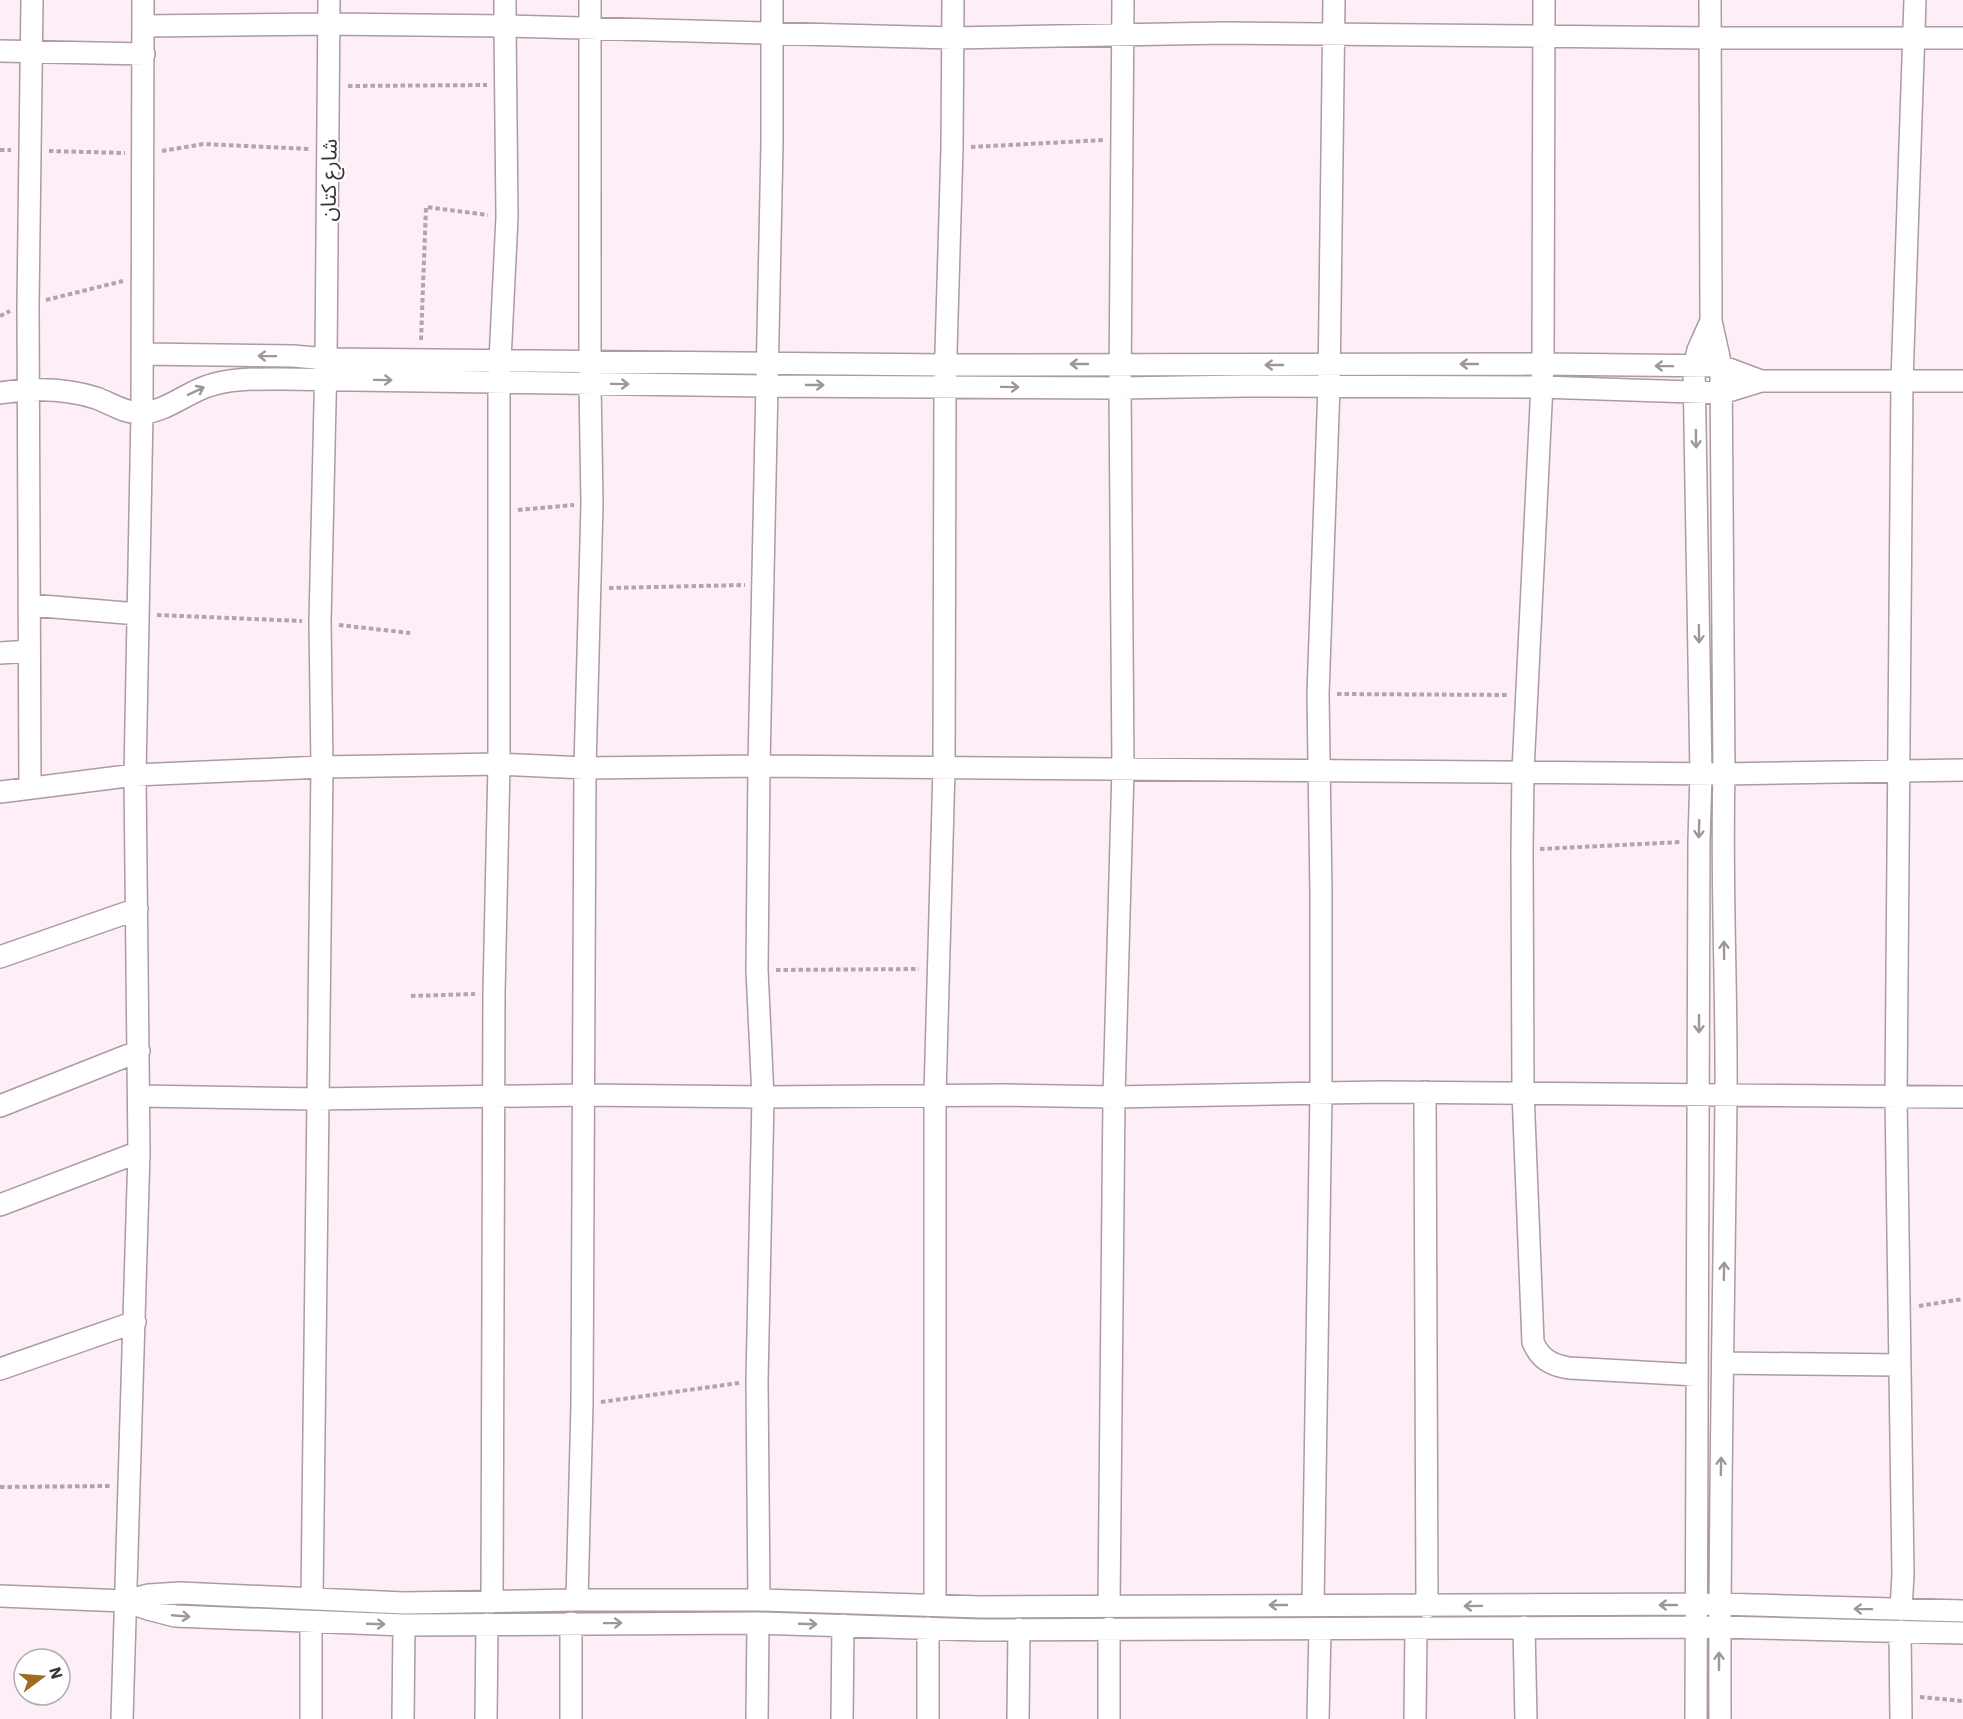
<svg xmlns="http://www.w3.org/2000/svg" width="1963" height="1719" viewBox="0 0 1963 1719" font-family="'IBM Plex Sans','Noto Sans Arabic',sans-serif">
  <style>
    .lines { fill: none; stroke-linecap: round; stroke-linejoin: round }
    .minor-casing { stroke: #ac9aa4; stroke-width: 24 }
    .path { stroke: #b1a4ab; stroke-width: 4; stroke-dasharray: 4.5 3; stroke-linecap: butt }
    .minor { stroke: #fff; stroke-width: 21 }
    .oneway { stroke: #9c989a }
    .labels { text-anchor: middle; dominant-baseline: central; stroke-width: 4.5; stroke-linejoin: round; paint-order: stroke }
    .street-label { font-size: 21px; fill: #393236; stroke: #fff }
  </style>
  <rect width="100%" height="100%" fill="#feeef7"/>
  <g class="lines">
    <g class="minor-casing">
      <path id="minor" d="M 1544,0 L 1543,364 L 1523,771 L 1522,850 L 1523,1092 L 1533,1342 C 1540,1359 1551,1365 1569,1368 L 1696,1375
        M 1710,0 L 1711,321 L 1721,366 L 1724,774 C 1721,882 1727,989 1726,1097 C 1724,1304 1719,1512 1720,1719
        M 143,26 L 329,24 L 505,26 L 505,0
        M 0,51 L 144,54
        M 142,354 L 293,356 L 326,359 L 946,365 L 1543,364 L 1721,366 L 1761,381
        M 0,393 C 32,388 65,388 96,398 C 110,403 124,413 140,413 C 164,413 186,393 208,386 C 231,378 258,379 282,379 L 767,386 L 1120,388 L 1245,386 L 1541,387 L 1722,393 L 1761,381 L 1963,381
        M 30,605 L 138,614
        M 0,653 L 29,651
        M 30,788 L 28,305 L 32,0
        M 0,792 L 135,775 L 322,767 L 499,764 L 585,768 L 759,766 L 1724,774 L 1963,770
        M 0,957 L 137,909
        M 1425,1092 L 1427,1607
        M 140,1096 L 317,1099 L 585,1095 L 763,1097 L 1004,1095 L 1114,1097 L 1380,1092 L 1963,1097
        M 0,1106 L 139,1051
        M 0,1205 L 139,1152
        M 1723,1363 L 1899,1365
        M 0,1369 L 135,1322
        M 0,1596 L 125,1601 L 149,1595 L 180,1593 L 404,1603 L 577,1600 L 759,1600 L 980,1607 L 1719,1604 L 1963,1611
        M 312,1599 L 322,767 L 320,622 L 326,359 L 329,0
        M 577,1600 L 582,1404 L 585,768 L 592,504 L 590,383 L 590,0
        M 759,1600 L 757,1381 L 763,1097 L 757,970 L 759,766 L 772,144 L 772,0
        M 125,1601 L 148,1609 L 175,1616 L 404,1625 L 758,1623 L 980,1630 L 1719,1627 L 1963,1633
        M 492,1602 L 494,993 L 499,764 L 499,381 L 507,217 L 505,26 L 953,38 L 1224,33 L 1710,38 L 1963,38
        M 935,1605 L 935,1095 L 944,768 L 945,386 L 952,148 L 953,0
        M 1313,1605 L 1321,1093 L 1321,893 L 1318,694 L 1329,386 L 1334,0
        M 1109,1606 L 1114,1097 L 1123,769 L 1120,388 L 1123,0
        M 1901,1610 L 1903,1574 L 1896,1096 L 1902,381 L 1915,0
        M 571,1623 L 571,1719
        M 1524,1627 L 1526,1719
        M 1109,1628 L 1109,1719
        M 1900,1632 L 1901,1719
        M 122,1719 L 139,1152 L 135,775 L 142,413 L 143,0
        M 311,1719 L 311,1622
        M 403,1719 L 404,1625
        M 486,1719 L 487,1624
        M 757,1719 L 758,1623
        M 842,1719 L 843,1625
        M 928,1719 L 928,1628
        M 1018,1719 L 1019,1629
        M 1318,1719 L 1320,1629
        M 1415,1719 L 1416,1629
        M 1696,1719 L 1699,841 L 1701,774 L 1694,367 L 1698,350 L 1711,321"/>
    </g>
    <path class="path" d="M 348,86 L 487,85
      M 971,147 L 1104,140
      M 0,150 L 11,150
      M 49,151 L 125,153
      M 162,151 L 203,144 L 310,149
      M 46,300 L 123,281
      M 0,316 L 10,311
      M 421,340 L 426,207 L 488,215
      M 518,510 L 574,505
      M 609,588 L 745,585
      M 157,615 L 302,621
      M 339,625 L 410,633
      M 1337,694 L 1509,695
      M 1540,849 L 1680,842
      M 776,970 L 919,969
      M 411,996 L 475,994
      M 1919,1306 L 1963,1299
      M 601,1402 L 739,1383
      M 0,1487 L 110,1486
      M 1920,1697 L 1963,1701"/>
    <use href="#minor" class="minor"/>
  </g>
  <defs><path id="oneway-shaft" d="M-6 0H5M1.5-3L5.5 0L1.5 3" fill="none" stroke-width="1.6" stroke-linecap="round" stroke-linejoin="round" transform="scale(1.5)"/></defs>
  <g class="oneway">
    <use href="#oneway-shaft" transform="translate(267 356) rotate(-179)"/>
    <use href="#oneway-shaft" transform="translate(1079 364) rotate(180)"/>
    <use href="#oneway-shaft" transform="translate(1469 364) rotate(180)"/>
    <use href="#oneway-shaft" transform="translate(1274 365) rotate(180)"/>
    <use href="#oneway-shaft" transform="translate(1664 366) rotate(-179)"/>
    <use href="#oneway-shaft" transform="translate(383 380) rotate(1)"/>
    <use href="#oneway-shaft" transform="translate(620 384) rotate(1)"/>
    <use href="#oneway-shaft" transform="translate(815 385)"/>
    <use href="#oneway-shaft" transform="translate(1010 387) rotate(1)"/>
    <use href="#oneway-shaft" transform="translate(196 391) rotate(-25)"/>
    <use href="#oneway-shaft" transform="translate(1696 439) rotate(89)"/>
    <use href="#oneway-shaft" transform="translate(1699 634) rotate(89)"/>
    <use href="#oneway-shaft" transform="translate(1699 829) rotate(92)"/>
    <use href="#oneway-shaft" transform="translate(1724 950) rotate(-91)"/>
    <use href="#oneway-shaft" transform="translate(1699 1024) rotate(90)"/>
    <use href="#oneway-shaft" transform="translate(1724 1271) rotate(-89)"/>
    <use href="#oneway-shaft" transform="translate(1721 1466) rotate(-89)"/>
    <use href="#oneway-shaft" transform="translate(1278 1605) rotate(180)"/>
    <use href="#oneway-shaft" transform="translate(1668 1605) rotate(180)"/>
    <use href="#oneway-shaft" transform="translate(1473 1606) rotate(179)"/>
    <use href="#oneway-shaft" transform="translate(1863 1609) rotate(-179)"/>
    <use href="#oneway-shaft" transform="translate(181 1616) rotate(5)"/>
    <use href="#oneway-shaft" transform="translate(613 1623) rotate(-1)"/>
    <use href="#oneway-shaft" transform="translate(376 1624) rotate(2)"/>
    <use href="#oneway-shaft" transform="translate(808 1624) rotate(2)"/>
    <use href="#oneway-shaft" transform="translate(1719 1661) rotate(-90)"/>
  </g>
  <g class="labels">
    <g class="street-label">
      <text transform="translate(328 180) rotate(-89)">شارع كتان</text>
    </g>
  </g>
  <g transform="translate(42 1677) rotate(74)"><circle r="28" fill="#ffffff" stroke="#b0adaf" stroke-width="1.5"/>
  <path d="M0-4.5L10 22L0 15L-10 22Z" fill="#9d6d20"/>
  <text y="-9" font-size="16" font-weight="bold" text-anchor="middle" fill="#393236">N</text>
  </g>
</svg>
